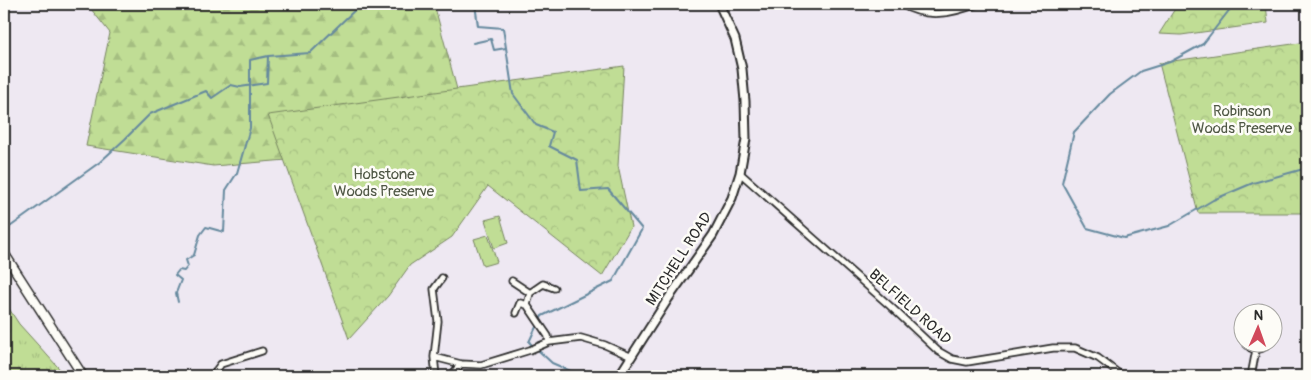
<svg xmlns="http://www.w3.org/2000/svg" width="1311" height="380" viewBox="0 0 1311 380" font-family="Pangolin,sans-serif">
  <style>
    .grass { fill: url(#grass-tufts); stroke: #768460 }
    .forest { fill: url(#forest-firs); stroke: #768460 }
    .park { fill: url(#park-crowns); stroke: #768460 }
    .garden { fill: #c0dd95; stroke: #768460 }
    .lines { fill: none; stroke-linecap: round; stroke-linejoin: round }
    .stream { stroke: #65899e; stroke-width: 2 }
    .minor-casing { stroke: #2b2b2b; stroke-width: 9 }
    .tertiary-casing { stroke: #2b2b2b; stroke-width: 11 }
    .secondary-casing { stroke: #2b2b2b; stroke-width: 11 }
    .minor { stroke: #fdfcf7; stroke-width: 5.5 }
    .tertiary { stroke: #fdfcf7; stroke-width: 7 }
    .secondary { stroke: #fdfcf7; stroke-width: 8 }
    .labels { text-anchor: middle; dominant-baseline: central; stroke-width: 5; stroke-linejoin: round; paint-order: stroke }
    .park-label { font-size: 15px; fill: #505846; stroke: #fdfcf7 }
    .street-label { font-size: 15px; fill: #2b2b2b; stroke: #fdfcf7 }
  </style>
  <defs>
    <pattern id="grass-tufts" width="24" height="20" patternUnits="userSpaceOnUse" patternTransform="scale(1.25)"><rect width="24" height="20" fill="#c0dd95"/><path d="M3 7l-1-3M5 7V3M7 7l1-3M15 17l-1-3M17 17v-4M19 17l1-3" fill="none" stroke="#a5be81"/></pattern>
    <pattern id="forest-firs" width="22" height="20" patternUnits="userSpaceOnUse" patternTransform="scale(1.25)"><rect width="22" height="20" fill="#c0dd95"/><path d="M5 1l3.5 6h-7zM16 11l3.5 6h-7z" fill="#a5be81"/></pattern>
    <pattern id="park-crowns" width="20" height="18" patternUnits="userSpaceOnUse" patternTransform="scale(1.25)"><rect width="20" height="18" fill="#c0dd95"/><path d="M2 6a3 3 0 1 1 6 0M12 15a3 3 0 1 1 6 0" fill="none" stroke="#a5be81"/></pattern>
  </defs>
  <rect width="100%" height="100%" fill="#eee8f2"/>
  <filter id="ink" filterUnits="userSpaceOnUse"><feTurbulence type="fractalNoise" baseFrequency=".02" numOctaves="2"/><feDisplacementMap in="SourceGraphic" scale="10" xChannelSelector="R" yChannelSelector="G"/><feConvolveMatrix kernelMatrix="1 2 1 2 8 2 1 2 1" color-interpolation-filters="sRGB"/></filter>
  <g filter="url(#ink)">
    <path class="grass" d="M 4,301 L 19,324 L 66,376 L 4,376 Z"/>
    <path class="forest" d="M 87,4 L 434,4 L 472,145 L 213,166 L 86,146 L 110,33 Z"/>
    <path class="park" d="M 1178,4 L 1266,4 L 1268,23 L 1181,35 L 1159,34 Z
      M 1307,42 L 1307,213 L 1198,213 L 1159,63 Z
      M 624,66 L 618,166 L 631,227 L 602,276 L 488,186 L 452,237 L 410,265 L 388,296 L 349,339 L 268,115 Z"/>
    <path class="garden" d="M 500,216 L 508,243 L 494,248 L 485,220 Z
      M 488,235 L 497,262 L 483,266 L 474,239 Z"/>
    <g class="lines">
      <path class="stream" d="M 475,4 L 478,26 L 503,28 L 513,94 L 536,125 L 553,132 L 549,146 L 577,160 L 581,191 L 608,189 L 642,229 L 613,281 L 542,316 L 541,318
        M 1234,4 L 1203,44 L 1170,62 L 1141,71 L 1110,94 L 1074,132 L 1062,183 L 1087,228 L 1124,238 L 1169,226 L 1213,200 L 1253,183 L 1307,168
        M 473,43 L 491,39 L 494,50 L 506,48
        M 7,229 L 100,162 L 125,139 L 150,114 L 206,91 L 212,98 L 231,85 L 240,87 L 267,83 L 268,56
        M 178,302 L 176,293 L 181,280 L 175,275 L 179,270 L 184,271 L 188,266 L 186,260 L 194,255 L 200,235 L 206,227 L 224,232 L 226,190 L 237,173 L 250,128 L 250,60 L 268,56 L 310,53 L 361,4
        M 532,345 L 529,342 L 536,327
        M 539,351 L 552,363 L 582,376"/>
      <g class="minor-casing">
        <path id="minor" d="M 901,4 C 926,19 951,14 977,4
          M 740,173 L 890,306 L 938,351 L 952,359 L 967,362 L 1053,348 L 1075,348 L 1098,358 L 1122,376
          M 512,281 L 530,293
          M 516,313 L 520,303 L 527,305
          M 549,342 L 548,336 L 527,305 L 530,293 L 543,284 L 554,288
          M 1245,342 C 1251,352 1262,352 1268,342
          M 434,357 L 461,364 L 481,365 L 530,350 L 549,342 L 581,338 L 605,345 L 632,357
          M 212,376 L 221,364 L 262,351
          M 436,376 L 434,357 L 438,321 L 434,289 L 442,278
          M 451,376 L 461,364
          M 1251,376 L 1256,350"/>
      </g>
      <g class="tertiary-casing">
        <path id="tertiary" d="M 619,376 L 668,299 L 713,235 L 732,198 L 740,173 L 746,139 L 745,101 L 742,69 L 735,39 L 719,4"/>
      </g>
      <g class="secondary-casing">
        <path id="secondary" d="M 4,253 L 83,376"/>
      </g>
      <use href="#minor" class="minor"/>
      <use href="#tertiary" class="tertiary"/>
      <use href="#secondary" class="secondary"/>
    </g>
  </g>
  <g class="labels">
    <g class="park-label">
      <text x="1242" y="111">Robinson<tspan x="1242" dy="17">Woods Preserve</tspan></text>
      <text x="384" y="174">Hobstone<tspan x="384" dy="17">Woods Preserve</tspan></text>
    </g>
    <g class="street-label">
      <text transform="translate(679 259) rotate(-57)">MITCHELL ROAD</text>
      <text transform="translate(910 307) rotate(42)">BELFIELD ROAD</text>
    </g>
  </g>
  <rect width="1311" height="380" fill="none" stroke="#fdfcf7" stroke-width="20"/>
  <rect x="10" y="10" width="1291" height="360" fill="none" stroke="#2b2b2b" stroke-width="2" filter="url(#ink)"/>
  <g transform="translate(1258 328) rotate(2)"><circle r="24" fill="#fdfcf7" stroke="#a9a8a5"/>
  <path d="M0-4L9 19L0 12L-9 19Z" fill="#d1495b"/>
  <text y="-8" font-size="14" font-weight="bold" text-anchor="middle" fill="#2b2b2b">N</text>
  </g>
</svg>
